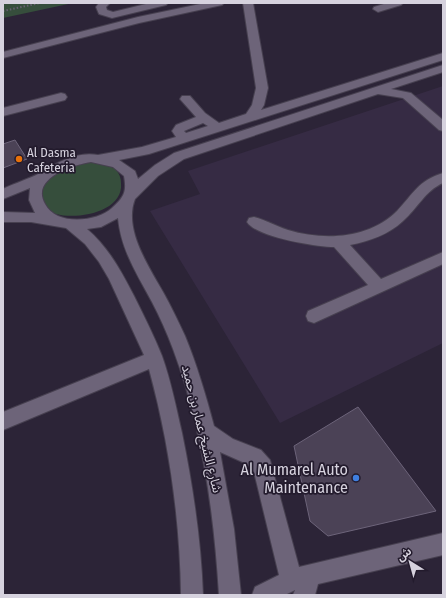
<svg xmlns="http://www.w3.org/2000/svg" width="446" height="598" viewBox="0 0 446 598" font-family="'Fira Sans Condensed','Noto Sans Arabic',sans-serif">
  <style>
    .built { fill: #362b44 }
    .green { fill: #364e3c }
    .building { fill: #4b4256; stroke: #6d647a }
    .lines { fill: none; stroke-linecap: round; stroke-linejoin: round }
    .minor-casing { stroke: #474050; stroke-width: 2 }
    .path { stroke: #665f70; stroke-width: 2; stroke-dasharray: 1.5 2; stroke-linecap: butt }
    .minor { fill: #6d6479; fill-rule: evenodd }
    .food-dot { fill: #e8710a; stroke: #231b2d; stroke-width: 1.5 }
    .shop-dot { fill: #3f7fe0; stroke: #231b2d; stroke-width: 1.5 }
    .labels { text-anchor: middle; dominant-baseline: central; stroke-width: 3.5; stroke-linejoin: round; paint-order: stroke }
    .poi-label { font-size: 13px; fill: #d6d2de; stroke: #231b2d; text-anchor: start }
    .street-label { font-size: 13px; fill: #d6d2de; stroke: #231b2d }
    .near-poi-label { font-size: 16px; fill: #d6d2de; stroke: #231b2d; text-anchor: end }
  </style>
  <rect width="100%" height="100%" fill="#2c2437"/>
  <path class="built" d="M 443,86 L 443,343 L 280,423 L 150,211 L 200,194 L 188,171 Z"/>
  <path class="green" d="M 3,3 L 73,3 L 3,18 Z
    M 83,160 C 91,162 103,162 110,166 C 117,169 121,175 121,183 C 124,212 77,220 56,214 C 36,208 33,182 51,171 C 60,166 73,163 83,160 Z"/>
  <path class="building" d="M 15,140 L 27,159 L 3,168 L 3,144 Z
    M 358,407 L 436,511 L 328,536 L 310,521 L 294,446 Z"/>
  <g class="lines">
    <g class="minor-casing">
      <path id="minor" d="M 99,3 L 110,3 L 106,7 L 107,10 L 113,12 L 150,3 L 168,3 L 166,5 L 112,18 L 99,14 L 96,7 Z
        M 205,3 L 224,3 L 222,5 L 139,23 L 3,58 L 3,52 L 138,17 Z
        M 243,3 L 253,3 L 268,88 L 264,105 L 261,110 L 443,53 L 443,60 L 149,154 L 119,160 L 135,171 L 138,179 L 155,165 L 174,153 L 443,65 L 443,72 L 391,89 L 411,93 L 443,120 L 443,131 L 439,130 L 403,98 L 378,94 L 184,159 L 158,176 L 135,199 C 123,229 149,267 163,292 C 171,306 178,321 185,336 C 197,365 206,396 214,426 L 233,439 L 261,450 L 270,460 L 299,567 L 443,533 L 443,555 L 318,584 L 315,595 L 293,595 L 295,590 L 285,595 L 252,595 L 255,587 L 279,575 L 254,472 L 247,464 L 220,452 L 234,529 L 241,595 L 219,595 C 214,512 202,426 173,349 C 167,333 160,317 152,302 C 137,274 121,250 118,218 L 101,227 L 87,229 C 109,248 121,271 134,296 C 144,316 154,336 162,356 C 171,381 176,407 182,433 C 193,487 201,540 203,595 L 181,595 C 180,519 169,442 149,369 L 3,430 L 3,412 L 144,355 L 109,279 L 99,262 L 85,244 L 66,228 L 31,222 L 3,222 L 3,212 L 35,213 L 29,200 L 30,188 L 3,199 L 3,189 C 15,183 29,179 40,173 C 57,162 78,151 98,155 L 142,147 L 176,137 L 172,131 L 176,125 L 196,117 L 180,99 L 182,96 L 190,96 L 205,113 L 219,123 L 246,114 L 252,105 L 256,88 ZM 203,123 L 208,126 L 186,133 L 184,131 ZM 91,162 L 113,167 L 124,176 C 127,192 124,197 112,208 C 97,222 56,226 45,204 C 30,178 73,165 91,162 Z
        M 387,3 L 403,3 L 401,5 L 378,12 L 373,9 L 374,7 Z
        M 61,93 L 65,94 L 67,97 L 65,100 L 3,116 L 3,108 Z
        M 443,173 L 443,183 C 425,191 418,208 403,221 C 388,235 370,241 350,245 L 381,279 L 443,252 L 443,264 L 314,323 L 308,321 L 306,316 L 308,311 L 368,285 L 334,247 C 317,247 256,237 247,222 L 249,218 L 254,217 C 266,220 276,226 288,230 C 324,241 369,239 397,211 C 413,194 419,180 443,173 Z"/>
    </g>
    <path class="path" d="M 3,11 L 40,3"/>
    <use href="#minor" class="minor"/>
  </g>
  <circle class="food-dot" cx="19" cy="159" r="4"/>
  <circle class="shop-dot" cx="356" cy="478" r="4"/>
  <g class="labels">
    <g class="poi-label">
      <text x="27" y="152">Al Dasma<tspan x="27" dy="15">Cafeteria</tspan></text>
    </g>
    <g class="street-label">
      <text transform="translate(202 429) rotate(76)">شارع الشيخ عمار بن حميد</text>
    </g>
    <g class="near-poi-label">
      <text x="348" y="469">Al Mumarel Auto<tspan x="348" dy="18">Maintenance</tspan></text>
    </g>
  </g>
  <rect width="446" height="598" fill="none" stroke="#d6d2de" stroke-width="8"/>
  <g transform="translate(410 562) rotate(323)" stroke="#231b2d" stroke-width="3" paint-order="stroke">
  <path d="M0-3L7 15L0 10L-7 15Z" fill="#d6d2de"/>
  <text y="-6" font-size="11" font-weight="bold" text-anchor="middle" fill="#d6d2de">ش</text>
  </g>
</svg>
